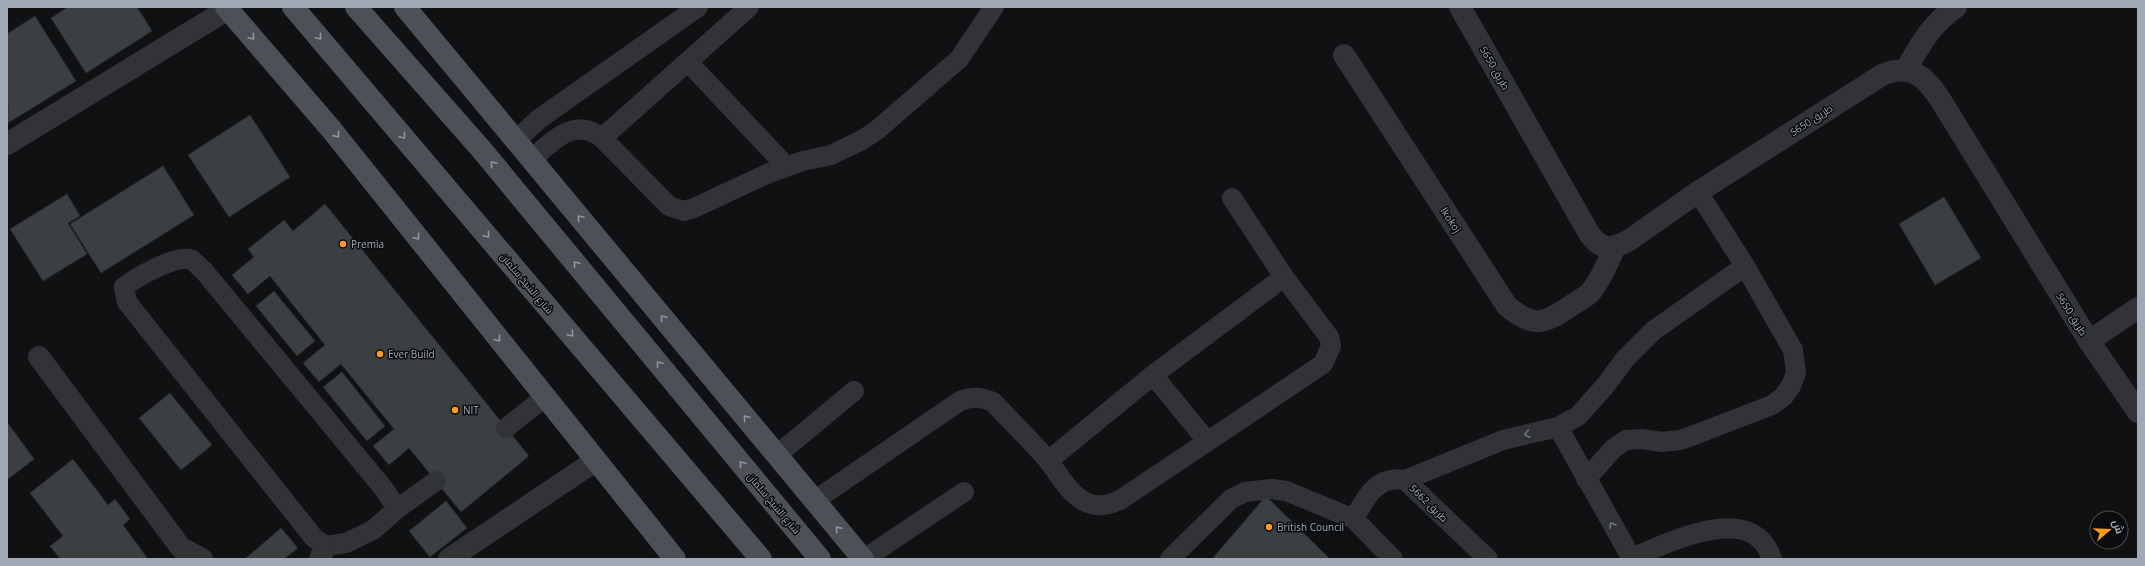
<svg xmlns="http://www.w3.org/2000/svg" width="2145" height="566" viewBox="0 0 2145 566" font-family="'Open Sans',Cairo,sans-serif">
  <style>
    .building { fill: #3c3f42; stroke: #2a2b2e }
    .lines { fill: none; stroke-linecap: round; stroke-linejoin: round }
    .service { stroke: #313337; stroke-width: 20 }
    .minor { stroke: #313337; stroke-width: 22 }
    .primary { stroke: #4d5057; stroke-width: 22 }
    .oneway { stroke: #8f97a1 }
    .oneway2 { stroke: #6e747c }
    .poi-dot { fill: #ff9b1c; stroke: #0b0c0d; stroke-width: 1.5 }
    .labels { text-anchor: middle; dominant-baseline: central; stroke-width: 3; stroke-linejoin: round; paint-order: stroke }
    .street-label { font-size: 10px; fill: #a0a9b4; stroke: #0b0c0d }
    .poi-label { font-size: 10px; fill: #a0a9b4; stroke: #0b0c0d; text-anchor: start }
  </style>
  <rect width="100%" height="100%" fill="#101112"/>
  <path class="building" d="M 68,7 L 137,7 L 152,31 L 86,73 L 51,18 Z
    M 35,16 L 76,81 L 8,123 L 7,34 Z
    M 250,115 L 290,177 L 229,217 L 188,155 Z
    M 163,166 L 194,215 L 101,273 L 70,224 Z
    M 67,194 L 80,216 L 68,223 L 87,254 L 43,281 L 10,229 Z
    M 1944,197 L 1981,258 L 1935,285 L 1899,224 Z
    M 325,204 L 529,456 L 461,512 L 409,448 L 389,465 L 373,446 L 394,429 L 341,364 L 319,382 L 303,363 L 325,345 L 270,276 L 248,294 L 232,275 L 254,257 L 248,249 L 284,220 L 293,231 Z
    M 274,291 L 315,341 L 297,356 L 256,306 Z
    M 342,372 L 385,426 L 367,441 L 323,387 Z
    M 170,393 L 212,445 L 181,470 L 139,418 Z
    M 7,422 L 34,459 L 7,480 Z
    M 73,459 L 108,505 L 115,499 L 130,519 L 123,525 L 148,559 L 60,559 L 50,546 L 63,536 L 30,493 Z
    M 1266,496 L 1330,559 L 1212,559 Z
    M 446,501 L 467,528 L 430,557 L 409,531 Z
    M 281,528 L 298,548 L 284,559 L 247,559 L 246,558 Z"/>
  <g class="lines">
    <path class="service" d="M 688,62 L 787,167
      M 602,138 L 749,7
      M 516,140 L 539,119 L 698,7
      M 532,159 C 553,141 574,116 602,138 L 669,206 L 684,211 L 694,208 L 769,173 L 803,161 L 831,155 L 862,140 L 877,130 L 959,59 L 994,7
      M 1153,375 L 1207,441
      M 1558,427 L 1578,416 L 1605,386 L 1625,359 L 1653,331 L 1745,266
      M 506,428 L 545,397
      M 777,455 L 854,391
      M 1048,461 L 1153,375 L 1284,277
      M 1586,479 L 1614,448 L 1626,440 L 1642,439 L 1662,442 L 1680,440 L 1697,434 L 1772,405 L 1783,397 L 1791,386 L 1796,373 L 1793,350 L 1745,266 L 1698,192
      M 1405,480 L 1503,440 L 1558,427 L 1632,559
      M 814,501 L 960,401 C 972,396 981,397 993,402 C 1011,421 1030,440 1048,460 C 1058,473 1067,491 1082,500 C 1094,508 1107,506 1120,500 L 1323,364 L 1331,346 L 1329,337 L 1284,277 L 1232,198
      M 397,509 L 384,489 L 204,271 C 200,268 196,263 192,260 C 178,253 135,278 124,287 L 127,302 L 314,538 L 325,546 L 346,543 L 373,530 L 397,509 L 436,481
      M 1354,519 C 1365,498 1377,475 1405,480 L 1488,559
      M 1631,558 C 1669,543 1753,499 1772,559
      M 864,559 L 964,492
      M 1170,559 L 1231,499 L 1245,492 L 1272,489 L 1286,491 L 1354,519 L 1393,559"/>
    <path class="minor" d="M 1460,7 L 1590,235 C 1603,251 1611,249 1628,241 L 1698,192 L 1882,75 C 1910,63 1925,76 1940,99 L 2089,341 L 2138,412
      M 1344,55 L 1507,306 C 1532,327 1543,325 1569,307 C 1576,302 1584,298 1590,293 C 1601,280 1608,262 1615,247
      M 1905,71 C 1921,44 1930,25 1956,7
      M 7,144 L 228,9
      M 2089,341 L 2138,308
      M 39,357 L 181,548 L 202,559
      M 320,559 L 325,546
      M 449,559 L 595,461"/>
    <path class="primary" d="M 226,7 L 331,129 L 675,559
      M 293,7 L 761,559
      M 356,7 L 481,149 L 820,559
      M 405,7 L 863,559"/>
  </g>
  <defs><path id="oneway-chevron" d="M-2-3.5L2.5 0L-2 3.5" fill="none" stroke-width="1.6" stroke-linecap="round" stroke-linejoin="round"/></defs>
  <g class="oneway">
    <use href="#oneway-chevron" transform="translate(252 37) rotate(49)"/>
    <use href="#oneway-chevron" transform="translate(319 37) rotate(50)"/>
    <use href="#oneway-chevron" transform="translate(337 135) rotate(52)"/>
    <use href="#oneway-chevron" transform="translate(403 136) rotate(50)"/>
    <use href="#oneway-chevron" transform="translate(493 164) rotate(-130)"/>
    <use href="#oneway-chevron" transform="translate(580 218) rotate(-130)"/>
    <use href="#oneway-chevron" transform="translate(487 235) rotate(50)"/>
    <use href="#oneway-chevron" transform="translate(417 237) rotate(52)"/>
    <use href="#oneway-chevron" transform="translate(576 264) rotate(-130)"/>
    <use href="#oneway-chevron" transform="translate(663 318) rotate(-130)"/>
    <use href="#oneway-chevron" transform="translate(571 334) rotate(50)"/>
    <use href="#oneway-chevron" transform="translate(498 339) rotate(52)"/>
    <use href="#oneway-chevron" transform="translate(659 364) rotate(-130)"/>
    <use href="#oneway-chevron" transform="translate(746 418) rotate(-130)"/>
    <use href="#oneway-chevron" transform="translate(742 464) rotate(-130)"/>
    <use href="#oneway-chevron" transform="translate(838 529) rotate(-131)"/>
  </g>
  <g class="oneway2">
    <use href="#oneway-chevron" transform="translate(1527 434) rotate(169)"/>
    <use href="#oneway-chevron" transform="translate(1612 525) rotate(-120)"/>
  </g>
  <g class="poi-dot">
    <circle cx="343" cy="244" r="4"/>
    <circle cx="380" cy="354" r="4"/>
    <circle cx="455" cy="410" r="4"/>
    <circle cx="1269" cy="527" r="4"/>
  </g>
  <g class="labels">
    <g class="street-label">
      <text transform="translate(1495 68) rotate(60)">طريق 5650</text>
      <text transform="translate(1811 120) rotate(-33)">طريق 5650</text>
      <text transform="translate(1451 220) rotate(57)">lkokoj</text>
      <text transform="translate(527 283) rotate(50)">شارع الشيخ سلمان</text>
      <text transform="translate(2072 314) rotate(58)">طريق 5650</text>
      <text transform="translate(774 503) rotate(50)">شارع الشيخ سلمان</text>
      <text transform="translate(1429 503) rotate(44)">طريق 5662</text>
    </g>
    <g class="poi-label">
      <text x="351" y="244">Premia</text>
      <text x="388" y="354">Ever Build</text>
      <text x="463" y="410">NIT</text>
      <text x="1277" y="527">British Council</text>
    </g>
  </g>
  <rect width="2145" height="566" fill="none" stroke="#a0a9b4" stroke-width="16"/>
  <g transform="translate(2109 530) rotate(71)"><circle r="19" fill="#0b0c0d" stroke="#474b50"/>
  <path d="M0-3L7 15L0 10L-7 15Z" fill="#ff9b1c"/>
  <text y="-6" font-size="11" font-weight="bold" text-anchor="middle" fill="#a0a9b4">ش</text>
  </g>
</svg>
